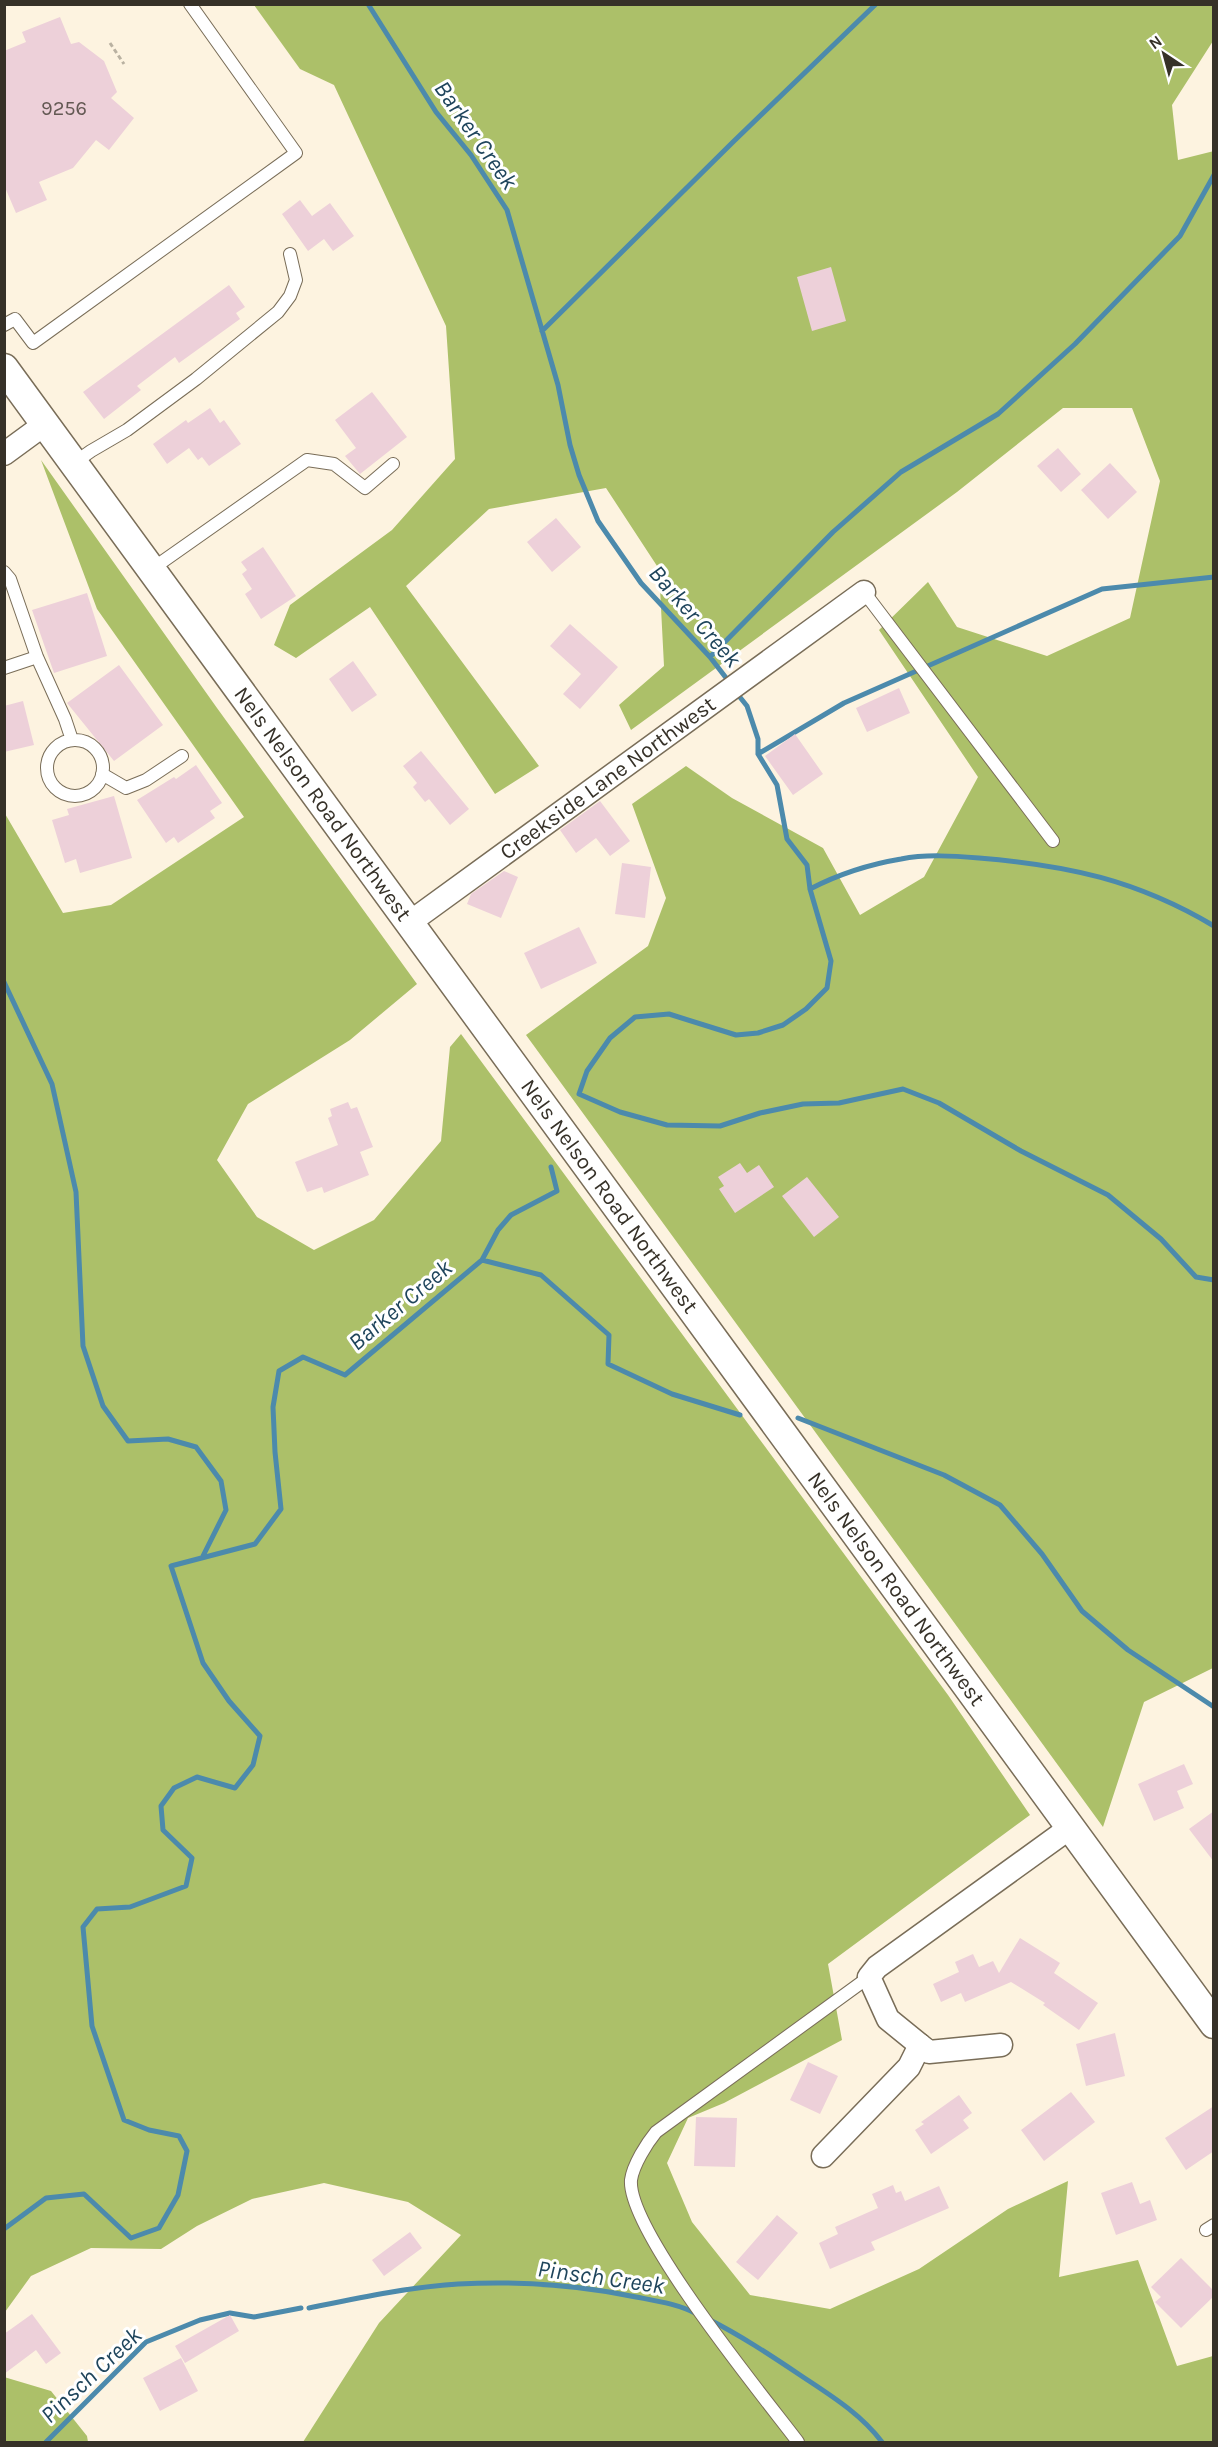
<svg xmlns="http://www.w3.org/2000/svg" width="1218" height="2447" viewBox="0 0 1218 2447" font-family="Karla,sans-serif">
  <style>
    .forest { fill: #acc069 }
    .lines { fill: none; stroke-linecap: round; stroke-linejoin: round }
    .stream { stroke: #4c8aac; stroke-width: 5 }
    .building { fill: #edd0d9 }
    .service-casing { stroke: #796d58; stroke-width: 14 }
    .minor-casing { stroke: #796d58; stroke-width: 25 }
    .tertiary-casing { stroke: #796d58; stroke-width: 31 }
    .path { stroke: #b9b1a1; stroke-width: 3; stroke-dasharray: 4.5 3; stroke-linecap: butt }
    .service { stroke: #fff; stroke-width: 12 }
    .minor { stroke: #fff; stroke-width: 22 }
    .tertiary { stroke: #fff; stroke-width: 28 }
    .labels { text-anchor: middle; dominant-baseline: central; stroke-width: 6; stroke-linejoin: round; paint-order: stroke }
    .number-label { font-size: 20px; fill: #645954 }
    .street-label { font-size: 22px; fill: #363128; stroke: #fff }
    .water-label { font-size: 24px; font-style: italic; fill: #1f455c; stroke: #fff }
  </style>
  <rect width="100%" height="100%" fill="#fdf3e0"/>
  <path class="forest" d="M 254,5 L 1213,5 L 1213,41 L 1172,105 L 1178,160 L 1214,151 L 1213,1668 L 1144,1702 L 1103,1827 L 526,1035 L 648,946 L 666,898 L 632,804 L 686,766 L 732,798 L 823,848 L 860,915 L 924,877 L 978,777 L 879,630 L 928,582 L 957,627 L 1047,656 L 1130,618 L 1160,481 L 1132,408 L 1063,408 L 957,492 L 631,730 L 619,705 L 664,666 L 659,569 L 606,488 L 489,509 L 406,586 L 539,766 L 495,794 L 370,607 L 296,658 L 274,645 L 290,605 L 392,530 L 455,459 L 446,326 L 334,85 L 300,69 Z
    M 41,460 L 217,708 L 417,984 L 350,1040 L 248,1104 L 217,1160 L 257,1217 L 314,1250 L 374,1220 L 441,1141 L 450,1047 L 461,1034 L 948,1695 L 1030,1815 L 828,1964 L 842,2040 L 724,2103 L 688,2118 L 667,2163 L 692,2222 L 750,2295 L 830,2309 L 919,2269 L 1008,2209 L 1068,2181 L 1059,2277 L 1138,2260 L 1177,2366 L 1213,2356 L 1213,2442 L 303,2442 L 379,2323 L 461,2235 L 408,2202 L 324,2183 L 252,2199 L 197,2226 L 161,2249 L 91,2248 L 31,2276 L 5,2312 L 4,812 L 63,913 L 111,905 L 244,817 L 97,609 Z
    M 4,2377 L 51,2391 L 87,2436 L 88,2442 L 5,2442 Z"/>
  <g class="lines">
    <path class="stream" d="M 368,4 L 436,112 L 471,155 L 507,210 L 558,385 L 570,445 L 579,475 L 598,521 L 641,583 L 710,657 L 730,683
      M 542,331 L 733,142 L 876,4
      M 710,657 L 833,532 L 901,472 L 998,414 L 1075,344 L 1180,236 L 1214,175
      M 735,691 L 747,706 L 758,739 L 758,754 L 777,785 L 787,839 L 807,865 L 810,889 L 831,961 L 827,988 L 806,1009 L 783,1025 L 758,1033 L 736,1035 L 669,1014 L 635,1017 L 610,1038 L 587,1071 L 579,1094 L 620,1112 L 667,1125 L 720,1126 L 760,1113 L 803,1104 L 839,1103 L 903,1089 L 939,1103 L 1021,1151 L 1108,1195 L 1161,1239 L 1196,1277 L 1214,1280
      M 758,754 L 844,703 L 1102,589 L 1214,577
      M 810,889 C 837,875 871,864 901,859 C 926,854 954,856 979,858 C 1067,865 1137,880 1214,926
      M 4,982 L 52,1084 L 76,1192 L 83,1346 L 103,1406 L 128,1441 L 168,1439 L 196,1447 L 221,1481 L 226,1510 L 203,1556
      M 482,1260 L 541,1275 L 609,1335 L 608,1364 L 672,1394 L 740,1415
      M 798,1418 L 944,1475 L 1000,1505 L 1042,1554 L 1082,1611 L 1128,1650 L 1214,1707
      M 4,2229 L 46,2198 L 84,2194 L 131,2238 L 159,2228 L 178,2195 L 187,2151 L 179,2136 L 149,2130 L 124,2120 L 92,2026 L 83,1927 L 97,1909 L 130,1907 L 186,1886 L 192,1858 L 163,1830 L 161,1806 L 174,1788 L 197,1777 L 235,1788 L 253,1765 L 260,1736 L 229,1701 L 203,1663 L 171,1566 L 255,1544 L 281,1509 L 275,1452 L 273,1407 L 279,1371 L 303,1357 L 345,1375 L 482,1260 L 498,1230 L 511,1215 L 557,1191 L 551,1167
      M 309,2308 C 358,2298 409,2287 458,2284 C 517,2281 579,2285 636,2297 C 657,2301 678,2304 697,2314
      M 708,2319 C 740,2335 770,2355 800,2375 C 830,2395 860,2413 882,2442
      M 46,2442 L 146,2342 L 200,2320 L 230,2313 L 254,2317 L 301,2308"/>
  </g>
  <path class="building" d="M 60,17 L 71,44 L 79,42 L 104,61 L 117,92 L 111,98 L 134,118 L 109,150 L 96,140 L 73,168 L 39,182 L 47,200 L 16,213 L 4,185 L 4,51 L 26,42 L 22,32 Z
    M 300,200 L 312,216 L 330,203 L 354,236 L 333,251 L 324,239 L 308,251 L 282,214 Z
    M 831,267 L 846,321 L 812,331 L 797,277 Z
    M 229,285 L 245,307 L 236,313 L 240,319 L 179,363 L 175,357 L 137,386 L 141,390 L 104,419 L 83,392 Z
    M 372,392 L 407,437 L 360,474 L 345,456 L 356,448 L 335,420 Z
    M 210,408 L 220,423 L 224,420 L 241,444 L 209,466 L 202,457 L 198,460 L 189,448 L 167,464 L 153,444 L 186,420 L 188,423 Z
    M 1058,448 L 1081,474 L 1061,492 L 1037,466 Z
    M 1110,463 L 1137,492 L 1108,519 L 1081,490 Z
    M 556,518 L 581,547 L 552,572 L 527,542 Z
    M 263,547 L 296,596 L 261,619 L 245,594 L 252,589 L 242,574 L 247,570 L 241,562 Z
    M 87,593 L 107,656 L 54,673 L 32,610 Z
    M 570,624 L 618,667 L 580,709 L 563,694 L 581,674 L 550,646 Z
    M 353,661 L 377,695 L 352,712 L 329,679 Z
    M 119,665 L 163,725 L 114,761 L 67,703 Z
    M 899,688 L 910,713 L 867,732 L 856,708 Z
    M 23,701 L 34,745 L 4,752 L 4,706 Z
    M 795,734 L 823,774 L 793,795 L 765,756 Z
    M 421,751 L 469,809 L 450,825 L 429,799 L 425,802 L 413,787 L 417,783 L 403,766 Z
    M 196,765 L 222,803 L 210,811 L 215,818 L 178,843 L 174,837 L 166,843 L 137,800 L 174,777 L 176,779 Z
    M 114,796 L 132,858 L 80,873 L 76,859 L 65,863 L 52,820 L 69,815 L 67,809 Z
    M 600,801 L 630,841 L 610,856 L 596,838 L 576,853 L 560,830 Z
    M 622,863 L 651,867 L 645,918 L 615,914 Z
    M 504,871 L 518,877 L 501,918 L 467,904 L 471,894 Z
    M 579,927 L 597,963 L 541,989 L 524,953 Z
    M 348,1102 L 351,1109 L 357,1107 L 373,1147 L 360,1152 L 369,1175 L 324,1193 L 322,1187 L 307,1192 L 295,1162 L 338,1145 L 328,1118 L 332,1116 L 330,1109 Z
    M 740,1163 L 747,1173 L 759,1165 L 774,1187 L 735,1213 L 719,1189 L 724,1186 L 718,1177 Z
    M 807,1177 L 839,1217 L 814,1237 L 782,1196 Z
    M 1184,1764 L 1193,1784 L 1177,1791 L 1184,1808 L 1154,1821 L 1138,1784 Z
    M 1214,1811 L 1214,1862 L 1189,1829 Z
    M 1020,1938 L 1060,1963 L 1054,1973 L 1098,2003 L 1079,2030 L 1043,2005 L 1045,2003 L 1011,1982 L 965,2002 L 961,1993 L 941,2002 L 933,1984 L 959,1972 L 955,1962 L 973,1954 L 979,1967 L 993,1961 L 999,1973 Z
    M 1115,2033 L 1125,2076 L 1086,2086 L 1076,2044 Z
    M 808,2062 L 838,2076 L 820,2114 L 790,2100 Z
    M 1071,2092 L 1095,2122 L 1044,2161 L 1021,2130 Z
    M 959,2095 L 972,2113 L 963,2120 L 969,2128 L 931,2154 L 915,2130 L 924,2124 L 921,2122 Z
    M 1214,2106 L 1214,2151 L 1186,2170 L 1165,2138 Z
    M 696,2117 L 737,2118 L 735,2167 L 694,2166 Z
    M 1132,2182 L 1140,2204 L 1150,2200 L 1157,2220 L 1116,2235 L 1101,2193 Z
    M 893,2185 L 896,2193 L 901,2191 L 905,2201 L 939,2186 L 949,2208 L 871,2242 L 875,2250 L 830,2269 L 819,2243 L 838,2234 L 835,2227 L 878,2208 L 872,2194 Z
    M 777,2215 L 798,2233 L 758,2280 L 736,2262 Z
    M 410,2232 L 422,2248 L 384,2276 L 372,2260 Z
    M 1181,2258 L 1214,2291 L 1214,2296 L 1181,2328 L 1155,2302 L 1161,2297 L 1151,2287 Z
    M 32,2314 L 61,2353 L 46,2364 L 36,2350 L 4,2374 L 4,2334 Z
    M 230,2315 L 239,2331 L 185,2363 L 175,2346 Z
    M 181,2358 L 198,2391 L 160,2411 L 143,2378 Z"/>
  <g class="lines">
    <g class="service-casing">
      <path id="service" d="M 4,325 L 15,319 L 33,343 L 296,153 L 190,4
        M 74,463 L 91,451 L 127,430 L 196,379 L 278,312 L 290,296 L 296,280 L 290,254
        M 152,569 L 307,460 L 334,464 L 365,488 L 393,464
        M 4,572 L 10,579 L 37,657 L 65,719 L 72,740
        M 864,592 L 1053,841
        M 4,668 L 37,657
        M47 768a28 28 0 1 1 56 0a28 28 0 1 1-56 0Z
        M 102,774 L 126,788 L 146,780 L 182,756
        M 1206,2230 L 1214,2225
        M 798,2442 C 764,2397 627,2230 631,2180 C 633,2165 647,2143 656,2132 L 869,1977"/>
    </g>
    <g class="minor-casing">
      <g id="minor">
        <path d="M 4,454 L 45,424"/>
        <path id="s1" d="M 409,923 L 864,592"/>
        <path d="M 920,2045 L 929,2052 L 1001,2045"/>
        <path d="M 823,2156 L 909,2067 L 920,2045 L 888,2019 L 869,1977 L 877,1967 L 1071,1827"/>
      </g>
    </g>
    <g class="tertiary-casing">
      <g id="tertiary">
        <path id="s2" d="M 4,368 L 1214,2024"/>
      </g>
    </g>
    <path class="path" d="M 110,43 L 124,64"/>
    <use href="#service" class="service"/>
    <use href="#minor" class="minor"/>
    <use href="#tertiary" class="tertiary"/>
  </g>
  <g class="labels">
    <g class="number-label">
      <text x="64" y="108">9256</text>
    </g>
    <g class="street-label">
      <text stroke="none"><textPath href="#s1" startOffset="246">Creekside Lane Northwest</textPath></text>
      <text stroke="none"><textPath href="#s2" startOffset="540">Nels Nelson Road Northwest</textPath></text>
      <text stroke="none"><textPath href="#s2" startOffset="1026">Nels Nelson Road Northwest</textPath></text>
      <text stroke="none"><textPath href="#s2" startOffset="1512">Nels Nelson Road Northwest</textPath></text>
    </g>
    <g class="water-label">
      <text transform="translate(476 135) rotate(55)">Barker Creek</text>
      <text transform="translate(695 616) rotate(49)">Barker Creek</text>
      <text transform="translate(400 1305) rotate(-40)">Barker Creek</text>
      <text transform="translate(601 2277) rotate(8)">Pinsch Creek</text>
      <text transform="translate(91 2375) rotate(-43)">Pinsch Creek</text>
    </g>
  </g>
  <rect width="1218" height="2447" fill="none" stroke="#363128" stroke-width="12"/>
  <g transform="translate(1164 54) rotate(324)" stroke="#ffffff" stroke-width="4.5" paint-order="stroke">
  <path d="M0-4.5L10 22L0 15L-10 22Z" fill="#363128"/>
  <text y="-9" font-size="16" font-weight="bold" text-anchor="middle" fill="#363128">N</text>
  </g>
</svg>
